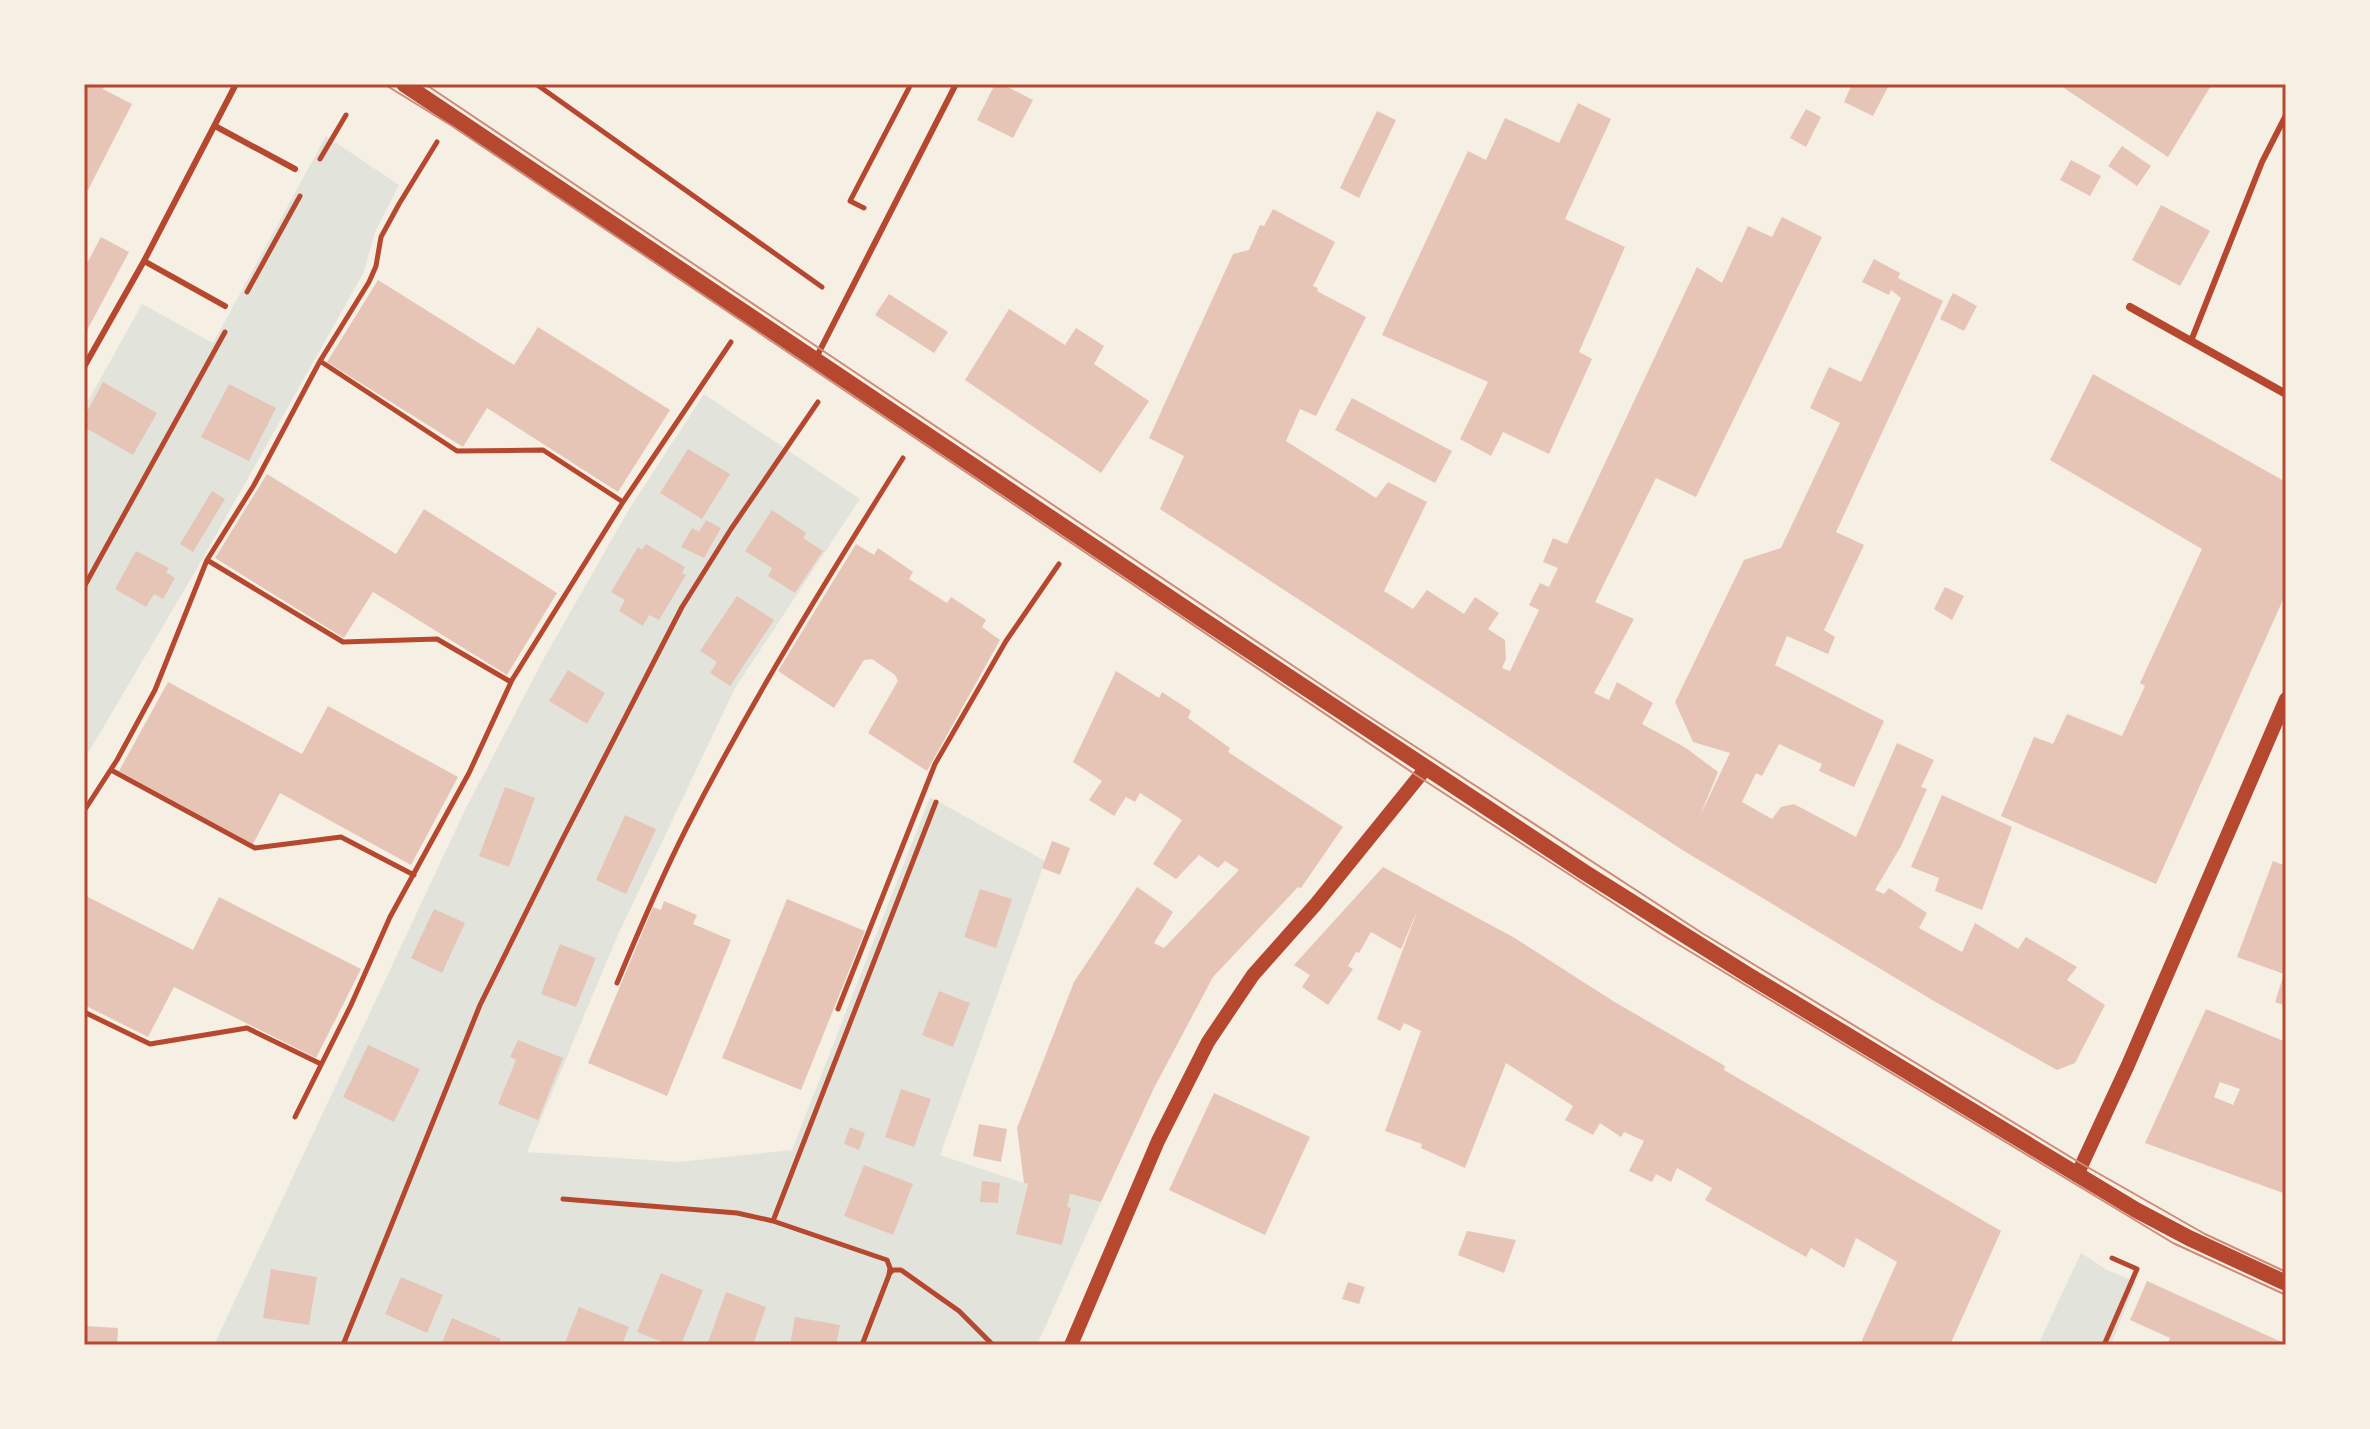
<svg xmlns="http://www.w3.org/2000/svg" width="2370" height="1429" viewBox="0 0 2370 1429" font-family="'Zilla Slab',serif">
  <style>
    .green { fill: #e2e4dc }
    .building { fill: #e6c5b7; fill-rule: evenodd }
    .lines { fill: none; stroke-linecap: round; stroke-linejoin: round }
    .path { stroke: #b5482f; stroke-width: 5 }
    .service { stroke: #b5482f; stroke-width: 6 }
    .minor { stroke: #b5482f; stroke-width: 8 }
    .tertiary { stroke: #b5482f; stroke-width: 14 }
    .secondary { stroke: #b5482f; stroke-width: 16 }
    .tram { stroke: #cf8b77; stroke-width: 2 }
    .neatline { fill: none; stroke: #b5482f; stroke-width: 3 }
  </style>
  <rect width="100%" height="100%" fill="#f6efe4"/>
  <path class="green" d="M 326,136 L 399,185 L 375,232 L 364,272 L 199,565 L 84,760 L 84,408 L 142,304 L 213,343 Z
    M 704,394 L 860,499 L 735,688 L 617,937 L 527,1152 L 679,1162 L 792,1150 L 930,797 L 1045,861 L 940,1155 L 1024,1183 L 1101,1202 L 1037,1345 L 214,1345 L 465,810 L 543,660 L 628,511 Z
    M 2081,1253 L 2107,1270 L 2136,1282 L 2111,1345 L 2038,1345 Z"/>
  <path class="building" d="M 84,84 L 105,84 L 103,89 L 132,104 L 88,190 L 84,188 Z
    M 995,84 L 1002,84 L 1033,100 L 1013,138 L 977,120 Z
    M 1852,84 L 1881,84 L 1888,87 L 1873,116 L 1844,102 Z
    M 2058,84 L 2212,84 L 2168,157 Z
    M 1578,103 L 1611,119 L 1565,219 L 1625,247 L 1579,352 L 1592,359 L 1549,454 L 1503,432 L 1491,456 L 1460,439 L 1488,382 L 1382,335 L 1468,151 L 1486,160 L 1505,118 L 1559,143 Z
    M 1806,109 L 1821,117 L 1806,147 L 1790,138 Z
    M 1377,111 L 1396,120 L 1359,198 L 1340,188 Z
    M 2122,146 L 2151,166 L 2137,186 L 2108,166 Z
    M 2071,160 L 2101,176 L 2090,196 L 2060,180 Z
    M 2161,205 L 2210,231 L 2180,286 L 2132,260 Z
    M 1273,209 L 1335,242 L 1313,286 L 1318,288 L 1317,291 L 1366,317 L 1316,416 L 1300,409 L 1286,441 L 1376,498 L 1388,482 L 1427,502 L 1384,591 L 1413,609 L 1427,590 L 1464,614 L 1475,597 L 1499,613 L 1488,629 L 1505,640 L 1506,659 L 1502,668 L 1510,671 L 1539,610 L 1529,605 L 1540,583 L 1549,587 L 1558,568 L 1543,562 L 1553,538 L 1567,544 L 1697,267 L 1722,283 L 1748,226 L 1772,237 L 1782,217 L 1822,237 L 1696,497 L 1656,478 L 1595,602 L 1634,619 L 1594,693 L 1609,700 L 1617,682 L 1653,703 L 1642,724 L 1686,748 L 1718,772 L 1699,818 L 1730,753 L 1693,742 L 1675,702 L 1744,560 L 1781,548 L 1840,423 L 1810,408 L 1829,367 L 1861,382 L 1901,298 L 1891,290 L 1889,295 L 1862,282 L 1874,259 L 1900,273 L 1898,278 L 1943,301 L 1836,532 L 1864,545 L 1824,630 L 1835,637 L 1828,654 L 1787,636 L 1775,665 L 1884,721 L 1854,787 L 1819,771 L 1822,764 L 1779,744 L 1762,776 L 1756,773 L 1742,802 L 1772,819 L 1781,807 L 1794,804 L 1856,837 L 1897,743 L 1934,760 L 1921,787 L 1927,789 L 1901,846 L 1875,890 L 1884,894 L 1889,888 L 1927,913 L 1919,928 L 1962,952 L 1975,923 L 2018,949 L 2026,937 L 2077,967 L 2067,980 L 2105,1005 L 2075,1063 L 2057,1070 L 1939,1004 L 1684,851 L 1160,509 L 1184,456 L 1149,438 L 1233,254 L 1249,250 L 1260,225 L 1264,226 Z
    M 101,237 L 129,252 L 84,336 L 84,269 Z
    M 378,280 L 514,365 L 538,327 L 670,410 L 618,492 L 487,408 L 463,447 L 327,362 Z
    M 1953,293 L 1977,306 L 1964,331 L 1940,319 Z
    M 889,294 L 948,332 L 934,353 L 875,315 Z
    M 1009,309 L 1065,345 L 1076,328 L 1104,346 L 1094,364 L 1149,401 L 1101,473 L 965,380 Z
    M 2093,374 L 2286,482 L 2286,593 L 2156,884 L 2001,816 L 2034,737 L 2053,744 L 2067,714 L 2122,736 L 2145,686 L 2140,683 L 2202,549 L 2050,460 Z
    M 103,382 L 157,413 L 133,455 L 84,427 L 84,417 Z
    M 229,384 L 276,408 L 249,461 L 201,437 Z
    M 1352,398 L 1452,451 L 1435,483 L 1335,430 Z
    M 688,449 L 730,474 L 702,519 L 660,493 Z
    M 267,474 L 396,554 L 424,509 L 557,593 L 507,675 L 373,592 L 344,638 L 215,558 Z
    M 212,491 L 225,499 L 193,552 L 180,544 Z
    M 772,510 L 806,533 L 803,538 L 823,551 L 795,593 L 768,576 L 772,568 L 745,551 Z
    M 706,520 L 721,528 L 704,558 L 681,547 L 692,528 L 699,532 Z
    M 646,544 L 685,567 L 682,573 L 686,575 L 659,620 L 649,615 L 643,626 L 619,611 L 625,600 L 611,592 L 638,547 L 642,550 Z
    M 856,544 L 874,555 L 878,548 L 913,572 L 909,579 L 947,603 L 951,597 L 986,620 L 982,627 L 1000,640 L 927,771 L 868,733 L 898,681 L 895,675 L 872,659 L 864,660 L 834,708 L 778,671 Z
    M 136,551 L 169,568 L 166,572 L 175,578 L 163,599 L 154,594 L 146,607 L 115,589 Z
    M 1945,587 L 1964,596 L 1952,620 L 1934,609 Z
    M 737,596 L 774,620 L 730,686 L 710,673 L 717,662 L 700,651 Z
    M 568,670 L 605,693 L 587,724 L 549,701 Z
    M 1116,671 L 1159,698 L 1162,692 L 1191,711 L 1188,718 L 1230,748 L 1228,752 L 1343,827 L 1301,888 L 1298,887 L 1213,977 L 1154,1088 L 1101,1202 L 1070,1194 L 1067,1207 L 1071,1208 L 1062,1245 L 1016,1234 L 1028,1184 L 1024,1183 L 1017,1128 L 1074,982 L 1137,887 L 1173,912 L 1154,943 L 1164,948 L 1239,870 L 1225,861 L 1218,868 L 1199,855 L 1176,879 L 1153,864 L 1182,820 L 1140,793 L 1135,802 L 1126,797 L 1114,816 L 1089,800 L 1102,781 L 1073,762 Z
    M 168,682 L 302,754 L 328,706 L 458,777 L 411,865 L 280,793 L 253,844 L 119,771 Z
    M 505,787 L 535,798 L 509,867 L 479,856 Z
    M 1942,795 L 2012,827 L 1982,910 L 1935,891 L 1939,878 L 1911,867 Z
    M 625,815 L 656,829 L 626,894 L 596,880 Z
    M 1052,841 L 1070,848 L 1060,875 L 1042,868 Z
    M 2273,861 L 2286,866 L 2286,1006 L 2275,1002 L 2284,974 L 2237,957 Z
    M 1383,867 L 1513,937 L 1613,1001 L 1725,1066 L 1724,1070 L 2001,1231 L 1950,1345 L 1860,1345 L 1897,1262 L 1856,1238 L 1844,1268 L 1811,1248 L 1806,1257 L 1705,1200 L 1712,1188 L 1677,1168 L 1671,1182 L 1656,1174 L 1652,1182 L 1629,1171 L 1644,1141 L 1624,1132 L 1621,1137 L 1600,1123 L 1593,1135 L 1578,1127 L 1565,1120 L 1573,1106 L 1506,1063 L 1465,1168 L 1421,1148 L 1422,1144 L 1385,1131 L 1421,1031 L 1404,1023 L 1400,1031 L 1377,1019 L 1418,909 L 1401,949 L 1371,932 L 1359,953 L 1356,952 L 1348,966 L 1353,969 L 1328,1005 L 1302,987 L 1310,975 L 1294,965 Z
    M 980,889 L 1012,899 L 996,948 L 964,937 Z
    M 84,895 L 193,950 L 219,897 L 361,969 L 316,1058 L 174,987 L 148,1037 L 84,1005 Z
    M 787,899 L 865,931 L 801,1090 L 722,1058 Z
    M 664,901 L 697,915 L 693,924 L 731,940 L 667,1096 L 588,1063 L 653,907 L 661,910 Z
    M 434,909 L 465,923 L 442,973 L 411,958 Z
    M 560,944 L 596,958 L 576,1007 L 541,994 Z
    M 939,991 L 970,1003 L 953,1047 L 922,1035 Z
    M 2206,1009 L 2286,1042 L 2286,1115 L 2282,1123 L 2286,1125 L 2286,1194 L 2145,1143 ZM 2220,1082 L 2240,1089 L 2233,1105 L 2214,1097 Z
    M 518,1040 L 563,1058 L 538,1120 L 498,1104 L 516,1060 L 510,1057 Z
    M 368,1045 L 420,1069 L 394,1122 L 343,1097 Z
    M 901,1089 L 931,1099 L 914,1147 L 885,1137 Z
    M 1214,1093 L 1310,1137 L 1265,1235 L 1169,1190 Z
    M 979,1124 L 1007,1129 L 1001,1162 L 973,1156 Z
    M 850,1127 L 865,1133 L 859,1150 L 844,1144 Z
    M 864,1165 L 913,1184 L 893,1235 L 844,1216 Z
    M 982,1181 L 1000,1183 L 998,1203 L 980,1202 Z
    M 1467,1231 L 1516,1240 L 1504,1273 L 1458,1255 Z
    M 271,1269 L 317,1277 L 309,1325 L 263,1318 Z
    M 661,1273 L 703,1290 L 681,1345 L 670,1345 L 637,1332 Z
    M 401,1277 L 443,1295 L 427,1333 L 385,1314 Z
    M 2147,1281 L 2286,1344 L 2286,1345 L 2167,1345 L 2170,1338 L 2130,1320 Z
    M 1348,1282 L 1365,1287 L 1359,1304 L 1342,1299 Z
    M 726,1292 L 766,1307 L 753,1345 L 707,1345 Z
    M 579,1307 L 629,1327 L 622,1345 L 564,1345 Z
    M 795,1317 L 840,1325 L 836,1345 L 790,1345 Z
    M 452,1318 L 501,1339 L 498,1345 L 441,1345 Z
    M 84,1326 L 118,1328 L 117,1345 L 84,1345 Z"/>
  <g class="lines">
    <path class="path" d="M 536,84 L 822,287
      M 320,159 L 346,115
      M 864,208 L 850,201 L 911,84
      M 247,292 L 300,196
      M 320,361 L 457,451 L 543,450 L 623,502
      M 207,560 L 343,642 L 437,639 L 511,682
      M 84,587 L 225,332
      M 111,770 L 255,848 L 341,837 L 414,875
      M 84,811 L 117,760 L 155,690 L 207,560 L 254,485 L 320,361 L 369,282 L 376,266 L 381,237 L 399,204 L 437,142
      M 617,983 C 639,930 661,878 687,827 C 752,700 827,579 903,458
      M 838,1009 L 935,764 L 1006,641 L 1059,564
      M 84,1012 L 150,1044 L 247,1028 L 321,1064
      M 295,1117 L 351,1005 L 390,917 L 469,773 L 512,680 L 623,502 L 731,342
      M 563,1199 L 737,1213 L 773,1221 L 887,1260 L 890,1268 L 889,1275 L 862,1345
      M 773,1221 L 936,802
      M 889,1274 L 893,1270 L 901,1270 L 959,1311 L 993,1345
      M 343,1345 L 480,1005 L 561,842 L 682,607 L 731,529 L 818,402
      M 2104,1345 L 2137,1269 L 2112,1258"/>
    <path class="service" d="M 215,126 L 295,169
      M 144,261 L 225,306
      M 2191,341 L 2262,162 L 2286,115
      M 816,358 L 956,84
      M 84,367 L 144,261 L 236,84"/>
    <path class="minor" d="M 2130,307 L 2286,394"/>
    <path class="tertiary" d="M 2077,1175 L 2128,1065 L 2286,699
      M 1071,1345 L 1158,1141 L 1208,1042 L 1253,975 L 1316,904 L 1426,768"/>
    <path class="secondary" d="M 404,84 L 1200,618 L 1584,872 L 1748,975 L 2136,1210 L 2189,1238 L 2286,1283"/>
    <path class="tram" d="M 384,84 L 452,126 L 1419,777 L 1661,934 L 2173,1243 L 2286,1295
      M 425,84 L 1359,710 L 1702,933 L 2082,1164 L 2205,1234 L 2286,1272"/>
  </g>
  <rect width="2370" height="1429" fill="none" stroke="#f6efe4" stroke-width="172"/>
  <rect x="86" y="86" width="2198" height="1257" class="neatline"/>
</svg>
